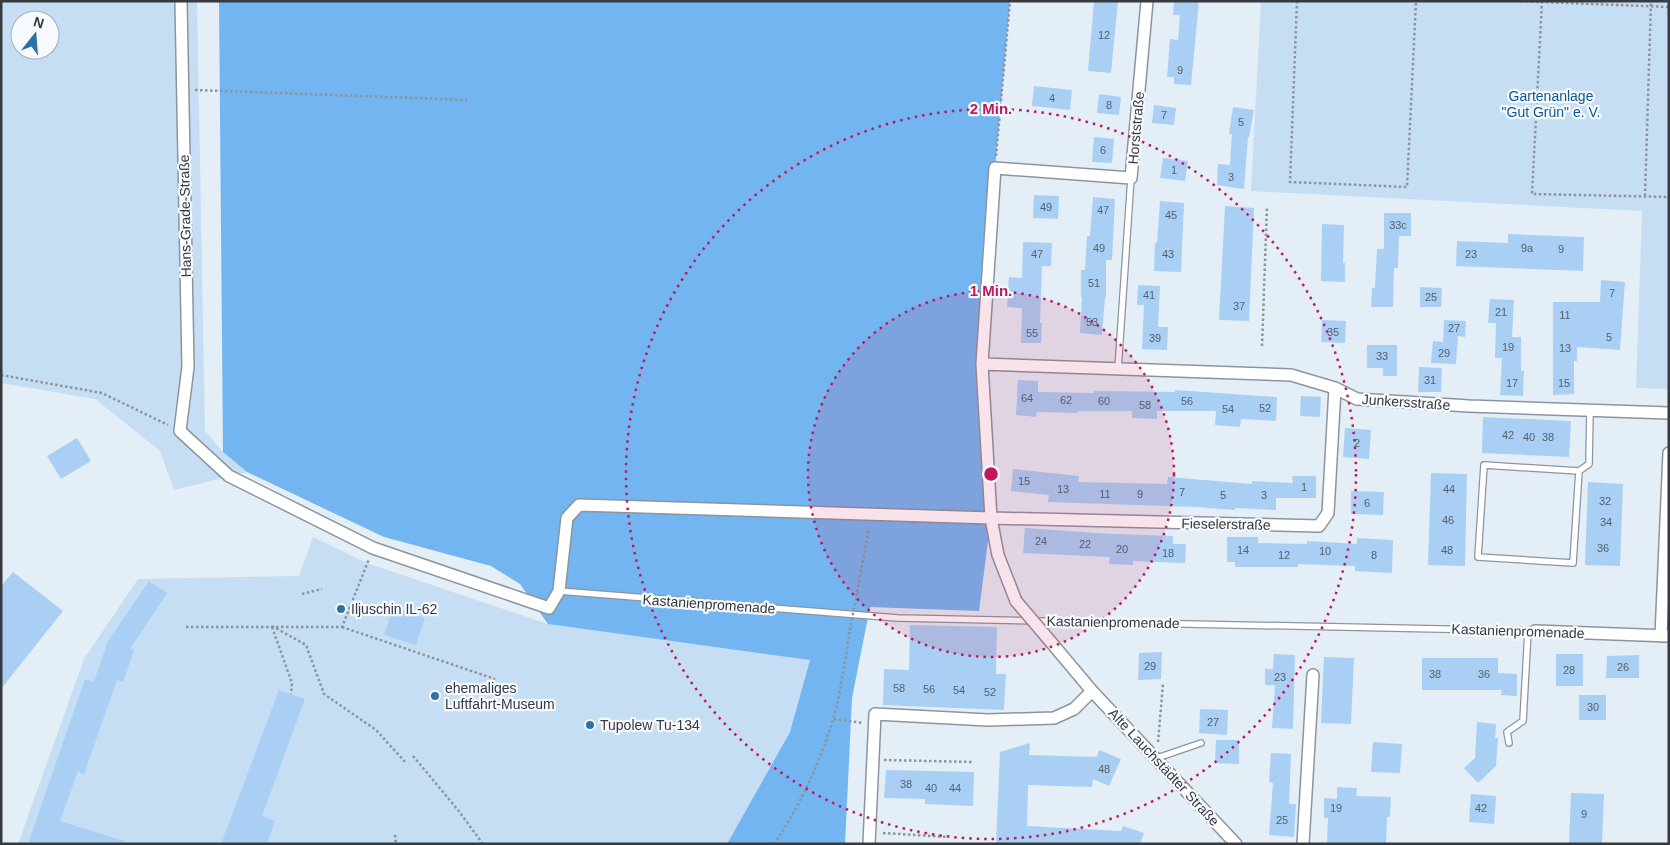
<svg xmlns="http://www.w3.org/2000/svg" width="1670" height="845" viewBox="0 0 1670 845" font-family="Helvetica,sans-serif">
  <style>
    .green { fill: #c6def4; fill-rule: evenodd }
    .forest { fill: #73b5f0 }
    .building { fill: #a9d0f4 }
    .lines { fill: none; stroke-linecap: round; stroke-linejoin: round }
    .lane-casing { stroke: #8c959d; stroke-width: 8 }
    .street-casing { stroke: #8c959d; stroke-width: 14 }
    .path { stroke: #8e949a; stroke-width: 2.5; stroke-dasharray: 2.5 2.5; stroke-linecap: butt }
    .lane { stroke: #fff; stroke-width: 5.5 }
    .street { stroke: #fff; stroke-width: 11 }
    .street-bridge-casing { stroke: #8c959d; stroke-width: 14; stroke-linecap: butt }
    .path-bridge { stroke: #8e949a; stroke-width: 2.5; stroke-dasharray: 2.5 2.5; stroke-linecap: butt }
    .street-bridge { stroke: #fff; stroke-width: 11 }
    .ring { fill: none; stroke: #c2185b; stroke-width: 2.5; stroke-dasharray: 2.5 5 }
    .poi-dot { fill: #2e71a6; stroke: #f6fafe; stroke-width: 2 }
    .labels { text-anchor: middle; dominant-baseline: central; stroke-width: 4.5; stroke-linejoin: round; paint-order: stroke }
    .number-label { font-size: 11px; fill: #54606c }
    .park-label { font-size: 14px; fill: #0b598e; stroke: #f6fafe }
    .street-label { font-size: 14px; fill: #373a3e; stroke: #f6fafe }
    .poi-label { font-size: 14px; fill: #373a3e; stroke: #f6fafe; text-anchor: start }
    .centre { fill: #c2185b; stroke: #f6fafe; stroke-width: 2.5 }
    .ring-label { font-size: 15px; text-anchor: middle; font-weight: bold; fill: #c2185b; stroke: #f6fafe; stroke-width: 4.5; stroke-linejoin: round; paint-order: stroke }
  </style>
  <rect width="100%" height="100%" fill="#e4eef6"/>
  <path class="green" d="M 1,1 L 197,1 L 205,431 L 223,452 L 247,472 L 174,490 L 160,451 L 95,399 L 1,383 ZM 20,20 L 50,20 L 50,50 L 20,50 Z
    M 1261,1 L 1669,1 L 1669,389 L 1636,388 L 1642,211 L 1251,191 Z
    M 313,537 L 367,563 L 548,624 L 811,660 L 790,732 L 727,844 L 18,844 L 84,659 L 138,579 L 299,576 Z"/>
  <path class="forest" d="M 219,1 L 1010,1 L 995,168 L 982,364 L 991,518 L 979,611 L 870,607 L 852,698 L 845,844 L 727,844 L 790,732 L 810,660 L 548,624 L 520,584 L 491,566 L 384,537 L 247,472 L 223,452 Z"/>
  <path class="building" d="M 1094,1 L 1118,1 L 1111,73 L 1088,71 Z
    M 1174,1 L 1199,1 L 1191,85 L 1174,84 L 1174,77 L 1167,77 L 1170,39 L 1178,40 L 1180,15 L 1173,15 Z
    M 1034,86 L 1072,90 L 1070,110 L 1032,106 Z
    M 1099,94 L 1121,97 L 1119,115 L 1097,113 Z
    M 1154,105 L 1176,108 L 1174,125 L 1152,123 Z
    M 1233,107 L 1254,110 L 1249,137 L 1248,137 L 1244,189 L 1217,185 L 1218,164 L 1230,165 L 1232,134 L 1229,134 Z
    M 1094,137 L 1114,139 L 1112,163 L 1092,162 Z
    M 1163,158 L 1188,161 L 1185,181 L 1160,178 Z
    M 1034,195 L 1059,196 L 1058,219 L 1033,218 Z
    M 1093,197 L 1115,199 L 1112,260 L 1106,260 L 1106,297 L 1105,297 L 1102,335 L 1080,333 L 1082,297 L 1081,297 L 1081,270 L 1085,270 L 1087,236 L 1090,236 Z
    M 1160,201 L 1184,203 L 1181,272 L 1154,271 L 1155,243 L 1157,243 Z
    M 1225,206 L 1254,208 L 1249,321 L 1219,320 Z
    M 1384,213 L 1411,213 L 1411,236 L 1399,236 L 1398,268 L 1394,268 L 1393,307 L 1371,307 L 1372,288 L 1375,288 L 1377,249 L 1384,249 Z
    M 1322,224 L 1344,225 L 1343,263 L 1345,263 L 1345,282 L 1321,281 Z
    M 1508,234 L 1584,237 L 1583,271 L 1456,266 L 1457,241 L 1508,243 Z
    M 1023,242 L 1052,243 L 1051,266 L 1042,266 L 1040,323 L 1042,323 L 1041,343 L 1021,343 L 1022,308 L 1007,307 L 1009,277 L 1022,278 Z
    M 1601,280 L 1625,282 L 1620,350 L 1577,347 L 1577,361 L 1574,361 L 1574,394 L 1553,395 L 1553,302 L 1600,302 Z
    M 1138,285 L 1160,286 L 1158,327 L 1168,327 L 1167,350 L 1142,349 L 1144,305 L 1137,305 Z
    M 1420,287 L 1442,288 L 1441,307 L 1420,307 Z
    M 1490,299 L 1514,300 L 1512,337 L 1521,337 L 1521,371 L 1524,371 L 1523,396 L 1500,395 L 1502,358 L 1495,358 L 1496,323 L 1488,323 Z
    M 1322,320 L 1346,321 L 1345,343 L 1321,342 Z
    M 1444,320 L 1466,321 L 1465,337 L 1458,336 L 1456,364 L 1431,363 L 1433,341 L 1443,342 Z
    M 1367,345 L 1397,345 L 1397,376 L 1383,376 L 1383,368 L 1367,368 Z
    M 1419,367 L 1442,368 L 1441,392 L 1418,392 Z
    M 1018,380 L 1038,381 L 1038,392 L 1094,393 L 1094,391 L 1175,392 L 1175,390 L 1277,397 L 1276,421 L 1241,419 L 1240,427 L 1215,425 L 1216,411 L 1157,411 L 1157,419 L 1132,418 L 1132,411 L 1078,411 L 1078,413 L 1037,412 L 1036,417 L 1016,415 Z
    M 1301,396 L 1321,397 L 1320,417 L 1300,416 Z
    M 1483,417 L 1571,421 L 1569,457 L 1482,453 Z
    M 1345,428 L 1371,430 L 1369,459 L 1343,457 Z
    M 77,438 L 91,461 L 61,479 L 47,456 Z
    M 1013,469 L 1079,476 L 1078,482 L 1124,483 L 1167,484 L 1168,477 L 1252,484 L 1252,481 L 1293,483 L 1292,476 L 1316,476 L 1316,498 L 1276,498 L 1276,510 L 1235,508 L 1235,510 L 1196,507 L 1048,502 L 1049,495 L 1011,491 Z
    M 1431,473 L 1467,474 L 1465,566 L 1428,565 Z
    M 1588,482 L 1623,484 L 1620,566 L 1585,565 Z
    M 1351,491 L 1384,492 L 1383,515 L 1351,514 Z
    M 1025,528 L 1112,534 L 1173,536 L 1173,544 L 1186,544 L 1185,563 L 1133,561 L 1133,565 L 1109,564 L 1110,557 L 1023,553 Z
    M 1227,537 L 1258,537 L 1258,543 L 1307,544 L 1307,541 L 1357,544 L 1357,538 L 1393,540 L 1392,573 L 1355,571 L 1355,566 L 1298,564 L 1298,567 L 1235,567 L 1235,562 L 1227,562 Z
    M 13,572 L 63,611 L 1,689 L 1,586 Z
    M 149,581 L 167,593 L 130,649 L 134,650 L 123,682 L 117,680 L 84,774 L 78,771 L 60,821 L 124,841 L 124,844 L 28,844 L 85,679 L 94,682 L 108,641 Z
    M 393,607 L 425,618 L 416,645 L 384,635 Z
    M 910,625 L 997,627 L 996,674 L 1006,674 L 1004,710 L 883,705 L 884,669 L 909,670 Z
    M 1162,652 L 1161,679 L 1138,680 L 1139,653 Z
    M 1274,654 L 1295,655 L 1293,729 L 1272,728 L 1275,685 L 1265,685 L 1265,669 L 1273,669 Z
    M 1556,654 L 1583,654 L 1583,686 L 1556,686 Z
    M 1639,655 L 1639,678 L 1606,678 L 1607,656 Z
    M 1324,657 L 1354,658 L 1351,724 L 1321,723 Z
    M 1422,658 L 1498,658 L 1498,673 L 1517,674 L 1517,696 L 1501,695 L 1502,690 L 1422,690 Z
    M 279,690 L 305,699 L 262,816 L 275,821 L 267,844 L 221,844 Z
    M 1579,695 L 1606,695 L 1606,720 L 1579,720 Z
    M 1200,709 L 1228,710 L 1227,735 L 1199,733 Z
    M 1477,722 L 1496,724 L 1495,738 L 1498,738 L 1496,766 L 1478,783 L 1464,768 L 1475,758 Z
    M 1216,740 L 1239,740 L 1239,764 L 1215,763 Z
    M 1373,742 L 1402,744 L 1400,773 L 1371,772 Z
    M 1030,743 L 1029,755 L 1097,757 L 1099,750 L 1121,759 L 1109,786 L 1093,779 L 1092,787 L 1028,785 L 1027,826 L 1121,831 L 1123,826 L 1144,833 L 1140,844 L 996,844 L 1000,752 Z
    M 1271,753 L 1291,754 L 1289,804 L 1296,804 L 1294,837 L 1269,835 L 1273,783 L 1269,782 Z
    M 886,770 L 974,772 L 973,806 L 925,804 L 925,799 L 884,798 Z
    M 1337,787 L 1357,788 L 1356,796 L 1391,797 L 1390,817 L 1387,817 L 1386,844 L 1327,844 L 1328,818 L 1324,818 L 1324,798 L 1337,799 Z
    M 1571,793 L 1604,794 L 1602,844 L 1569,844 Z
    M 1471,794 L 1496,796 L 1494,824 L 1469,822 Z"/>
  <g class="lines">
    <g class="lane-casing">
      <path id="lane" d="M 1118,369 L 1131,178
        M 1579,471 L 1484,465 L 1478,557 L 1573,563 L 1579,471 L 1589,464 L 1590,410
        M 559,591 L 898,618 L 1535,631
        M 1509,743 L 1507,732 L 1523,721 L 1528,631
        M 1157,758 L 1201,743"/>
    </g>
    <g class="street-casing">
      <path id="street" d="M 181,1 L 188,367 L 180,431 L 229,476 L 373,548 L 549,608 L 559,591 L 567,518 L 579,505 L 991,518 L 1319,526 L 1328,513 L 1335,388
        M 982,364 L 1291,375 L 1335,388 L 1357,399 L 1469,406 L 1669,413
        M 1016,601 L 998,555 L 991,518 L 982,364 L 995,168 L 1131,178 L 1147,1
        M 1535,631 L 1669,636
        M 1661,636 L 1669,453
        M 1050,641 L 1092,691 L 1236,844
        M 869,844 L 875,714 L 988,720 L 1054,718 L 1074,709 L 1092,691
        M 1303,844 L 1313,675"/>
    </g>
    <path class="path" d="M 1297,1 L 1290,182 L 1407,187 L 1416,1
      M 1516,1 L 1669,7
      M 1542,1 L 1532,194 L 1669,197
      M 195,90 L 470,100
      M 996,156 L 1010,1
      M 1645,196 L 1651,1
      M 1262,346 L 1267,206
      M 1,375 L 102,393 L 168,425
      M 857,592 L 869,528
      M 302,594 L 322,589
      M 272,626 L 306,645 L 324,694 L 376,730 L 406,763
      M 186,627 L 342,627 L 369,559
      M 272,627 L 292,683 L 291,694
      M 342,627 L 495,679
      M 546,708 L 554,708
      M 834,719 L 863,723
      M 1158,742 L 1163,684
      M 413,756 L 458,810 L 483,844
      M 884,760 L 974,762
      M 883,833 L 948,837
      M 395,835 L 396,844
      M 774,844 C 800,806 819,764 833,720 C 841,692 845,659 850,630"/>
    <use href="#lane" class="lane"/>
    <use href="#street" class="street"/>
    <g class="street-bridge-casing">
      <path id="street-bridge" d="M 1016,601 L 1050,641"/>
    </g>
    <path class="path-bridge" d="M 850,630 L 857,592"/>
    <use href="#street-bridge" class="street-bridge"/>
  </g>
  <circle cx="991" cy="474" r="183" fill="#c2185b" fill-opacity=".12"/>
  <g class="ring">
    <circle cx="991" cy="474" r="183"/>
    <circle cx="991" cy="474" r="365"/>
  </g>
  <g class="poi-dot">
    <circle cx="341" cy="609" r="5"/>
    <circle cx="435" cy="696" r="5"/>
    <circle cx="590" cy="725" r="5"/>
  </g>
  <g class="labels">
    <g class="number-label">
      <text x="1104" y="35">12</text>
      <text x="1180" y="70">9</text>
      <text x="1052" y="98">4</text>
      <text x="1109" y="105">8</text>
      <text x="1164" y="115">7</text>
      <text x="1241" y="122">5</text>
      <text x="1103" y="150">6</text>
      <text x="1174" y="170">1</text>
      <text x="1231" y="177">3</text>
      <text x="1046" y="207">49</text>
      <text x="1103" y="210">47</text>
      <text x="1171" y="215">45</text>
      <text x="1398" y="225">33c</text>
      <text x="1099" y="248">49</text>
      <text x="1527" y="248">9a</text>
      <text x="1561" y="249">9</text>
      <text x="1037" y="254">47</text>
      <text x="1168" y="254">43</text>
      <text x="1471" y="254">23</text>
      <text x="1094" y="283">51</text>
      <text x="1612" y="293">7</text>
      <text x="1149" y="295">41</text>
      <text x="1431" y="297">25</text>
      <text x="1239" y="306">37</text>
      <text x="1501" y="312">21</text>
      <text x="1565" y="315">11</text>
      <text x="1092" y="322">53</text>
      <text x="1454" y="328">27</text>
      <text x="1333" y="332">35</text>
      <text x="1032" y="333">55</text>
      <text x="1609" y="337">5</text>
      <text x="1155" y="338">39</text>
      <text x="1508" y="347">19</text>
      <text x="1565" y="348">13</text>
      <text x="1444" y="353">29</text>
      <text x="1382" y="356">33</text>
      <text x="1430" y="380">31</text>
      <text x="1512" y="383">17</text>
      <text x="1564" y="383">15</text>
      <text x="1027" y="398">64</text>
      <text x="1066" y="400">62</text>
      <text x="1104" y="401">60</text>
      <text x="1187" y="401">56</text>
      <text x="1145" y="405">58</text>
      <text x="1265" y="408">52</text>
      <text x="1228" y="409">54</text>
      <text x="1508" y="435">42</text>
      <text x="1529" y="437">40</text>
      <text x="1548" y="437">38</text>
      <text x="1357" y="443">2</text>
      <text x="1024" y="481">15</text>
      <text x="1304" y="487">1</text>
      <text x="1063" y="489">13</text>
      <text x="1449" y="489">44</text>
      <text x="1182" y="492">7</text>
      <text x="1105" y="494">11</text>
      <text x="1140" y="494">9</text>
      <text x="1223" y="495">5</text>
      <text x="1264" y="495">3</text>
      <text x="1605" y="501">32</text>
      <text x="1367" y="503">6</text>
      <text x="1448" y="520">46</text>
      <text x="1606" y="522">34</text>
      <text x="1041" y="541">24</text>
      <text x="1085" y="544">22</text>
      <text x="1603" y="548">36</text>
      <text x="1122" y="549">20</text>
      <text x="1243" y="550">14</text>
      <text x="1447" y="550">48</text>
      <text x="1325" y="551">10</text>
      <text x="1168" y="553">18</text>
      <text x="1284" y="555">12</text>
      <text x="1374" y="555">8</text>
      <text x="1150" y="666">29</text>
      <text x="1623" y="667">26</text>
      <text x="1569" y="670">28</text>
      <text x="1435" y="674">38</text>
      <text x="1484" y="674">36</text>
      <text x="1280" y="677">23</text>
      <text x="899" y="688">58</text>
      <text x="929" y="689">56</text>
      <text x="959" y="690">54</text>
      <text x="990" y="692">52</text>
      <text x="1593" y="707">30</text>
      <text x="1213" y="722">27</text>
      <text x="1104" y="769">48</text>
      <text x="906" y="784">38</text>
      <text x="931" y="788">40</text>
      <text x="955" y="788">44</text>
      <text x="1336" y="808">19</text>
      <text x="1481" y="808">42</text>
      <text x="1584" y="814">9</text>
      <text x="1282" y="820">25</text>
    </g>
    <g class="park-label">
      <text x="1551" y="96">Gartenanlage<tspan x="1551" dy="16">"Gut Grün" e. V.</tspan></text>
    </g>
    <g class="street-label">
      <text transform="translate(1136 128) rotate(-85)">Horststraße</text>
      <text transform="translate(185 216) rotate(-91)">Hans-Grade-Straße</text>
      <text transform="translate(1406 402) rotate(4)">Junkersstraße</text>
      <text transform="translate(1226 524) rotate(1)">Fieselerstraße</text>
      <text transform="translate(709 604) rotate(4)">Kastanienpromenade</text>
      <text transform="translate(1113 622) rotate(1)">Kastanienpromenade</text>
      <text transform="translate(1518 631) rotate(2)">Kastanienpromenade</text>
      <text transform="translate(1164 767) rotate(47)">Alte Lauchstädter Straße</text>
    </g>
    <g class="poi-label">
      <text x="351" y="609">Iljuschin IL-62</text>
      <text x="445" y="688">ehemaliges<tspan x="445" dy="16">Luftfahrt-Museum</tspan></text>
      <text x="600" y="725">Tupolew Tu-134</text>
    </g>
  </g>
  <circle cx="991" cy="474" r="8" class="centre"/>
  <g class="ring-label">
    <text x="991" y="114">2 Min.</text>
    <text x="991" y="296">1 Min.</text>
  </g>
  <rect width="1670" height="845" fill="none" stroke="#373a3e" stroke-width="5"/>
  <g transform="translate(35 35) rotate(17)"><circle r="24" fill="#f6fafe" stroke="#aaadb1"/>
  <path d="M0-4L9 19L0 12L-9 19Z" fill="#2e71a6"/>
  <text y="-8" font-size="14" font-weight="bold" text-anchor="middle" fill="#373a3e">N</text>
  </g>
</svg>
